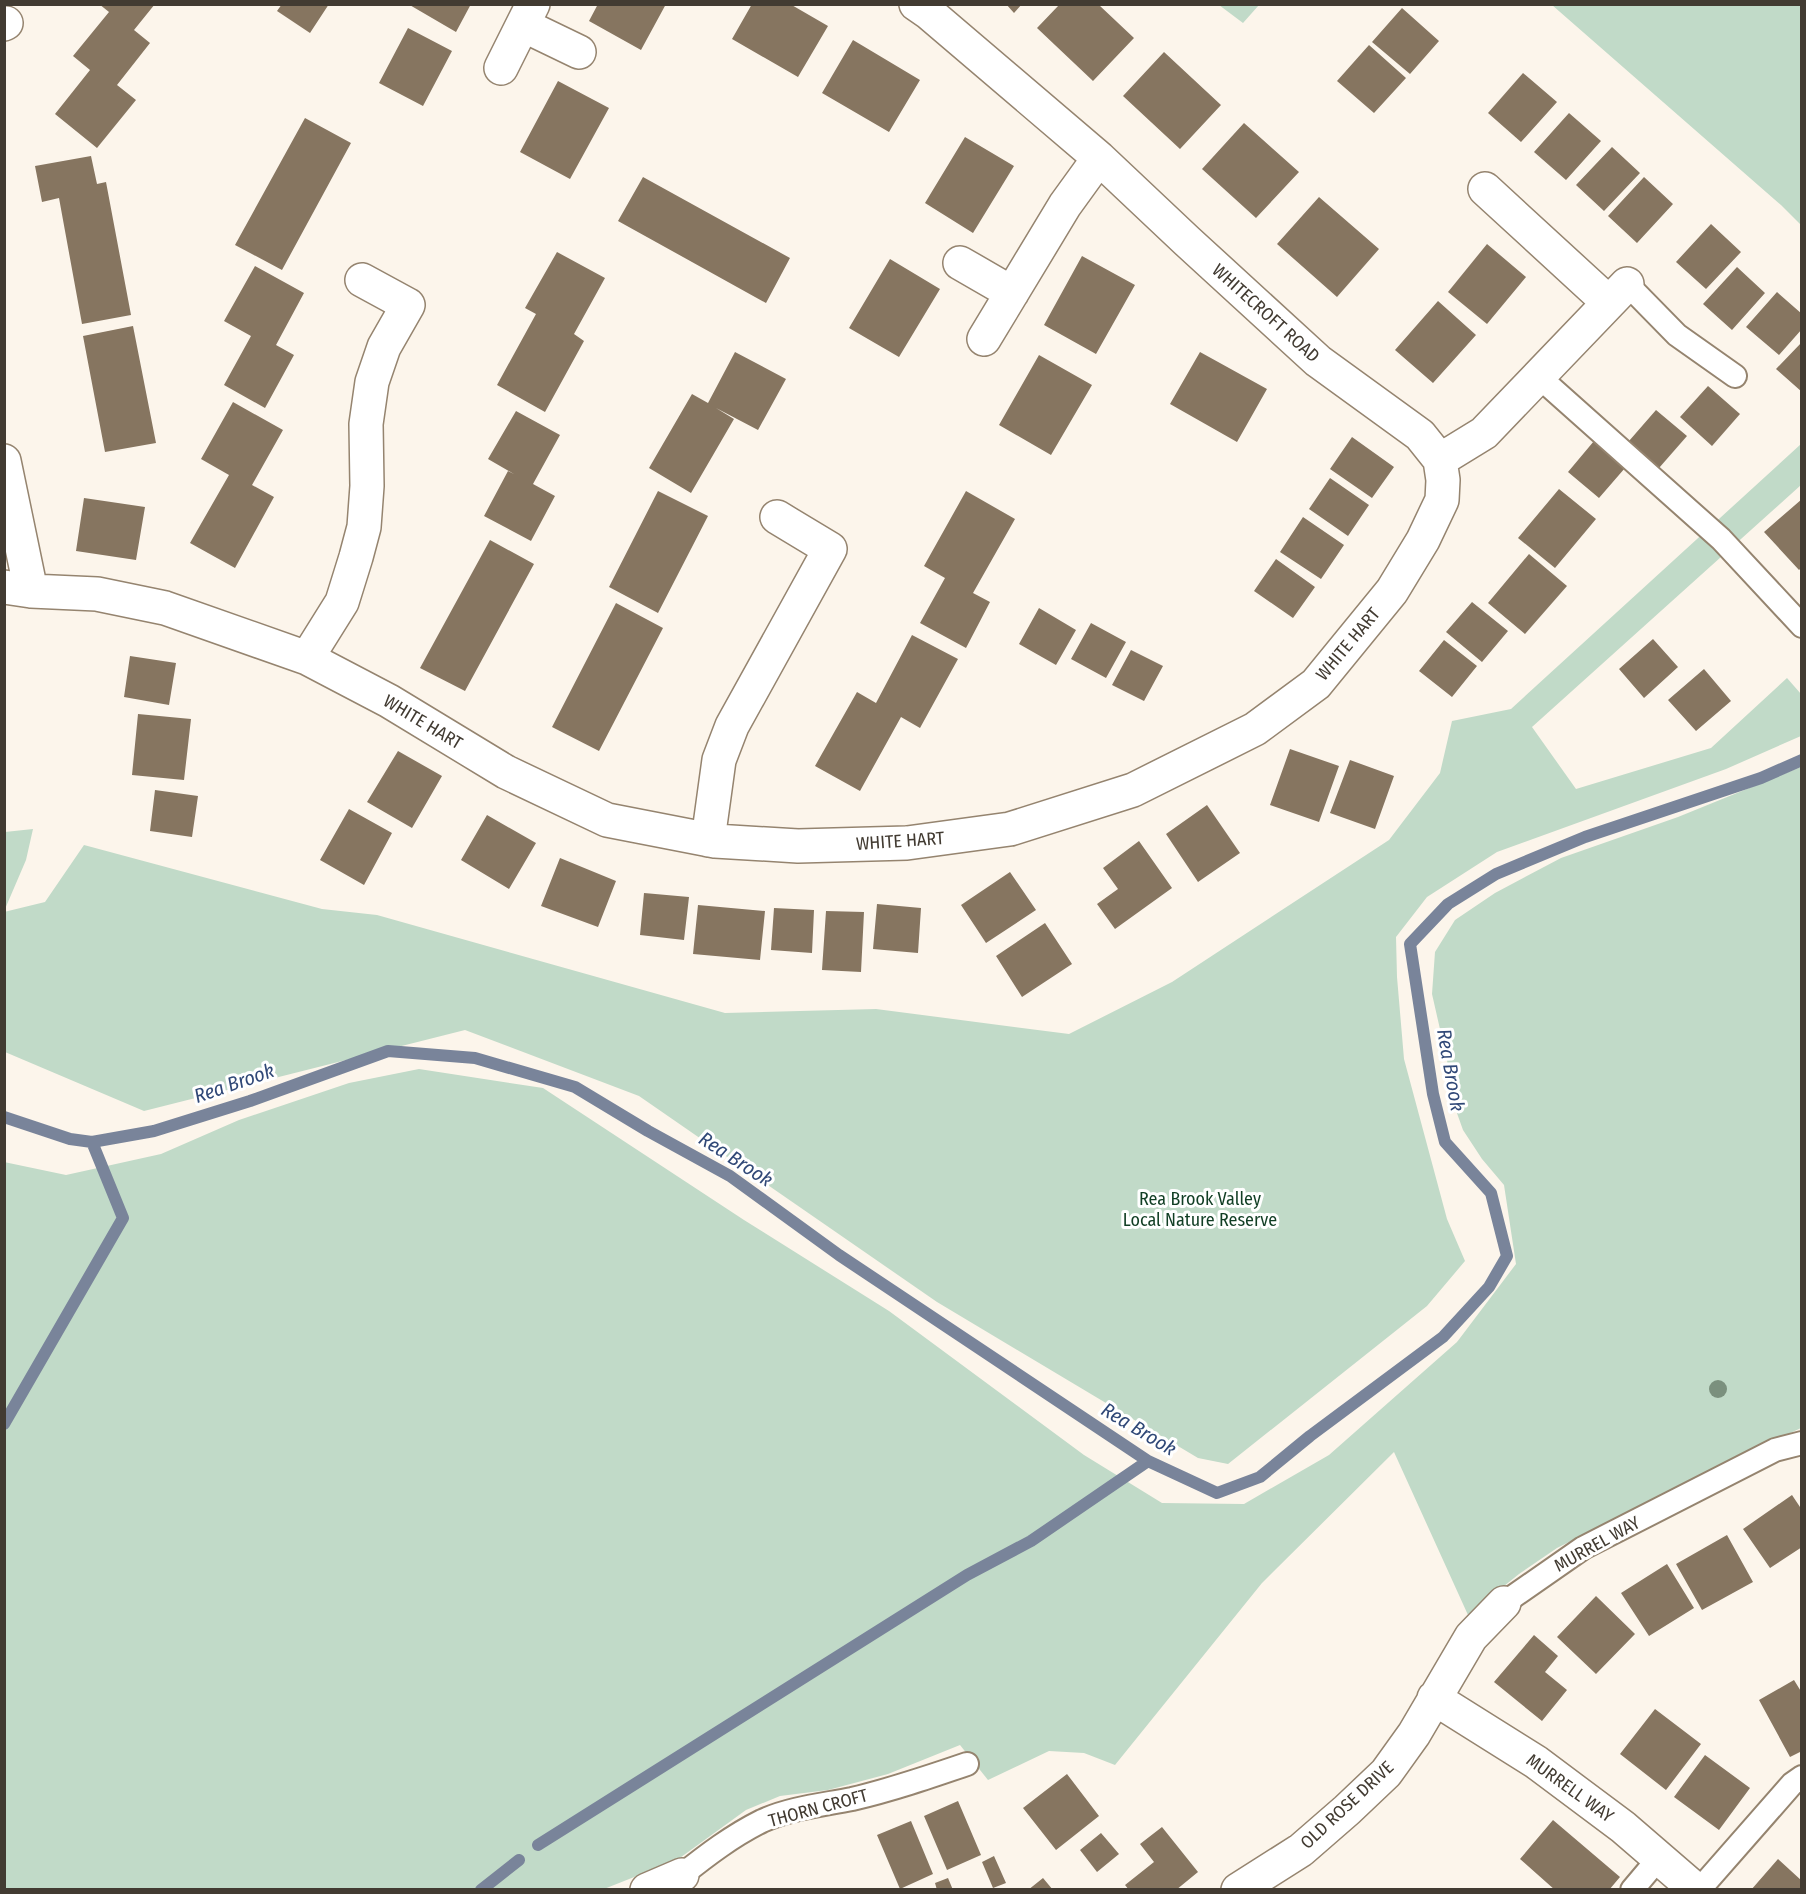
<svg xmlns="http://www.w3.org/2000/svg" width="1806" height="1894" viewBox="0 0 1806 1894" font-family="'Fira Sans Condensed',sans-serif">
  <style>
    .green { fill: #c1dac8 }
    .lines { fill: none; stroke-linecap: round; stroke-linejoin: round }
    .stream { stroke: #79849a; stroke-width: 12 }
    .building { fill: #867560 }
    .service-casing { stroke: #95846f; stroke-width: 26 }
    .minor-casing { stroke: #95846f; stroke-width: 36 }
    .service { stroke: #fff; stroke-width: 22 }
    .minor { stroke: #fff; stroke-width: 33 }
    .tree { fill: #7b907e }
    .labels { text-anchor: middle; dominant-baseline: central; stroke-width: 6; stroke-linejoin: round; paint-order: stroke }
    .street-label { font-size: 18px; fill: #423b32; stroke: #fff }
    .park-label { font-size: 18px; fill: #113e24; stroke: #fff }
    .water-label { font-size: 20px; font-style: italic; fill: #304877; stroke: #fff }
  </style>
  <rect width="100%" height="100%" fill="#fcf5eb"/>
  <path class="green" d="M 1219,5 L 1259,5 L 1243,23 Z
    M 1552,5 L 1801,5 L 1801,225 L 1781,205 Z
    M 1801,444 L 1801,485 L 1532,727 L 1576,789 L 1711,748 L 1787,678 L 1801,694 L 1801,736 L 1726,769 L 1497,852 L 1427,897 L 1396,937 L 1397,977 L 1404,1059 L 1447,1219 L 1465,1261 L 1427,1306 L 1228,1464 L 1198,1458 L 937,1302 L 639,1096 L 465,1030 L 144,1111 L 5,1052 L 4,912 L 45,902 L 84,845 L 322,909 L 377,915 L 725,1013 L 876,1009 L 1069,1034 L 1172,982 L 1389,840 L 1440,773 L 1452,721 L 1511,709 Z
    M 1801,767 L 1801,1428 L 1734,1459 L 1557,1548 L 1519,1574 L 1468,1615 L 1394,1452 L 1262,1583 L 1115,1765 L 1084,1753 L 1049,1751 L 988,1780 L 960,1745 L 888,1774 L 828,1790 L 780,1796 L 746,1810 L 677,1860 L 604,1889 L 5,1889 L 4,1162 L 66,1175 L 161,1154 L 239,1120 L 349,1083 L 419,1069 L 543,1088 L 744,1220 L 889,1311 L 1084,1455 L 1162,1503 L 1244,1504 L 1329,1455 L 1457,1342 L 1516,1264 L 1504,1185 L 1482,1159 L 1463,1130 L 1453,1102 L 1447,1060 L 1432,994 L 1435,952 L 1455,920 L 1495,893 L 1561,858 L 1678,817 Z
    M 33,829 L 26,860 L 5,909 L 5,832 Z"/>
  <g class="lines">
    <path class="stream" d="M 4,1117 L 70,1139 L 92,1142 L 154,1131 L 250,1101 L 388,1051 L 475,1058 L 575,1087 L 648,1131 L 730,1176 L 839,1255 L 1148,1461 L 1217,1493 L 1260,1477 L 1310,1436 L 1443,1337 L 1489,1287 L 1507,1256 L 1491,1193 L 1445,1142 L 1433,1094 L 1410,944 L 1448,904 L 1496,874 L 1585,837 L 1761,778 L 1802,760
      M 4,1424 L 123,1218 L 92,1142
      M 538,1845 L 967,1575 L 1031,1541 L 1148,1461
      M 481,1890 L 519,1860"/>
  </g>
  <path class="building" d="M 99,4 L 155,4 L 134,30 L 150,43 L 117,85 L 136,100 L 97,148 L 55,114 L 90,70 L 73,56 L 109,12 Z
    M 282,4 L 329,4 L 310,33 L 277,11 Z
    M 408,4 L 471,4 L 456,32 Z
    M 598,4 L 666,4 L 641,50 L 589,21 Z
    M 752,4 L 790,4 L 828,26 L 798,77 L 732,39 Z
    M 1006,4 L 1022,4 L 1014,13 Z
    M 1059,5 L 1099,5 L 1134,38 L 1093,81 L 1037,28 Z
    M 1402,8 L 1439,41 L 1410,74 L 1372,42 Z
    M 408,28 L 452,51 L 423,106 L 379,83 Z
    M 853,40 L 920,80 L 889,132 L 822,93 Z
    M 1369,45 L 1406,78 L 1374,113 L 1337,81 Z
    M 1164,52 L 1221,105 L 1180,149 L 1123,96 Z
    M 1523,73 L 1557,102 L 1521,142 L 1488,113 Z
    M 558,81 L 609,108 L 570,179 L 520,152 Z
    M 1569,113 L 1601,141 L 1566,180 L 1534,152 Z
    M 305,118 L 351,143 L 282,270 L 235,245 Z
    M 1244,123 L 1299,172 L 1256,218 L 1202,169 Z
    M 965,137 L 1014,166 L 973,233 L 925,203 Z
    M 1612,147 L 1640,173 L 1604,211 L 1576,185 Z
    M 91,156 L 97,184 L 106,182 L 131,315 L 82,324 L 59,198 L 42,202 L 35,166 Z
    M 643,177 L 790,258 L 766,303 L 618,221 Z
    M 1644,177 L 1673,204 L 1637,243 L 1608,216 Z
    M 1319,197 L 1379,249 L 1337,297 L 1277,244 Z
    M 1711,224 L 1741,252 L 1706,289 L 1676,262 Z
    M 1487,244 L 1526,277 L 1487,324 L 1448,292 Z
    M 557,252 L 605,278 L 574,334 L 584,341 L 545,412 L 497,385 L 536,314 L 525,308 Z
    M 1082,256 L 1135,285 L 1096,354 L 1044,325 Z
    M 890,259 L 940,289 L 899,357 L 849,328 Z
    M 255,266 L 304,293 L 276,345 L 294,355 L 265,408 L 224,385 L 251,336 L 224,321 Z
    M 1737,267 L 1765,293 L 1732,330 L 1703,304 Z
    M 1777,292 L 1802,314 L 1802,329 L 1779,355 L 1746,327 Z
    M 1438,301 L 1476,335 L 1433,383 L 1395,350 Z
    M 133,326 L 156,443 L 105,452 L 83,336 Z
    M 1802,342 L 1802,392 L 1776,369 Z
    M 735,352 L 786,379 L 758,430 L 716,408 L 734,419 L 691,493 L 649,468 L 692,394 L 708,403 Z
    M 1200,352 L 1267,389 L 1237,442 L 1170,404 Z
    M 1039,355 L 1092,385 L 1051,455 L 999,425 Z
    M 1708,386 L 1740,414 L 1712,446 L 1680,417 Z
    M 233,402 L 283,430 L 252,485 L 274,497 L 235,568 L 190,543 L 229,475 L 201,459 Z
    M 1656,410 L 1687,436 L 1659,468 L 1629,441 Z
    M 516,411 L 560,435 L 533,484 L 555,496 L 531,541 L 484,516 L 508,471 L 514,474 L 488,459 Z
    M 1352,437 L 1394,467 L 1372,498 L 1330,469 Z
    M 1594,441 L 1625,468 L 1599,498 L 1568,472 Z
    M 1330,478 L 1369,505 L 1348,536 L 1309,509 Z
    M 1559,489 L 1596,519 L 1555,568 L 1518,538 Z
    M 658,491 L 708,516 L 658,613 L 609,587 Z
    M 966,491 L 1015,519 L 973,593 L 990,602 L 966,648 L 920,623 L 945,578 L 924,566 Z
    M 84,498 L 145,507 L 136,560 L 76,551 Z
    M 1802,499 L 1802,567 L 1799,570 L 1764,532 Z
    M 1303,517 L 1344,545 L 1321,579 L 1280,552 Z
    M 490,540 L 534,564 L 465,691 L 420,668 Z
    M 1529,554 L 1567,586 L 1525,634 L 1488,603 Z
    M 1276,559 L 1315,587 L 1293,618 L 1254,591 Z
    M 1472,602 L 1508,631 L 1482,662 L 1446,632 Z
    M 616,603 L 663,628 L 599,751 L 552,727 Z
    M 1039,608 L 1076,630 L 1056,665 L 1019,644 Z
    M 1091,623 L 1126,642 L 1106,678 L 1071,659 Z
    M 912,635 L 958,659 L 920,728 L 901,717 L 860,791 L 815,766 L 857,692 L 876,703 Z
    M 1653,639 L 1678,667 L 1644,698 L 1619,669 Z
    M 1444,640 L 1477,666 L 1452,697 L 1419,671 Z
    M 1131,650 L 1163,666 L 1144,701 L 1112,685 Z
    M 130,656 L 176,663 L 169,705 L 124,697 Z
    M 1704,669 L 1731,701 L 1696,731 L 1668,700 Z
    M 138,714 L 191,719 L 184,780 L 132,775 Z
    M 1290,749 L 1339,766 L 1319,822 L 1270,805 Z
    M 398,751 L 442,776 L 412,828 L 367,802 Z
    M 1350,760 L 1394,776 L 1375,829 L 1330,813 Z
    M 155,790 L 198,796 L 192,837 L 150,831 Z
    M 1207,805 L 1240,853 L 1198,882 L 1166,834 Z
    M 349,809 L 392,833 L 364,885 L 320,860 Z
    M 487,815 L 536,843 L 509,889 L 461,860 Z
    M 1139,841 L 1172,888 L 1115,929 L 1097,904 L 1118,889 L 1103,868 Z
    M 560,858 L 616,881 L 598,927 L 541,906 Z
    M 1010,872 L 1036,910 L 986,943 L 961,905 Z
    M 644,893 L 689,897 L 684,940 L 640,935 Z
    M 877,904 L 921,908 L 918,953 L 873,949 Z
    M 698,905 L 765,911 L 760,960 L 693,954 Z
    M 774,908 L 814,910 L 812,953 L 771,950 Z
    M 826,911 L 864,912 L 861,972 L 822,970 Z
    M 1045,923 L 1072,964 L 1022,997 L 996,956 Z
    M 1792,1495 L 1802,1510 L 1802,1547 L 1770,1568 L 1743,1529 Z
    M 1727,1535 L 1753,1582 L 1702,1610 L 1676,1564 Z
    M 1667,1564 L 1694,1608 L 1649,1636 L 1621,1593 Z
    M 1596,1596 L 1635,1634 L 1596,1674 L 1557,1637 Z
    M 1534,1635 L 1558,1656 L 1545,1672 L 1567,1690 L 1542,1721 L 1494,1682 Z
    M 1794,1680 L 1802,1693 L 1802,1751 L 1790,1757 L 1759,1700 Z
    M 1655,1709 L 1701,1744 L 1666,1790 L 1620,1754 Z
    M 1705,1755 L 1750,1788 L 1719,1830 L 1674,1797 Z
    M 1067,1774 L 1099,1816 L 1056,1850 L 1023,1808 Z
    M 958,1801 L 981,1855 L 947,1870 L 924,1816 Z
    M 1553,1820 L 1620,1877 L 1609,1890 L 1555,1890 L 1520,1859 Z
    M 911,1821 L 933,1874 L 900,1889 L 877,1835 Z
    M 1162,1827 L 1198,1872 L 1176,1890 L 1129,1890 L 1125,1885 L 1154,1862 L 1140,1844 Z
    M 1101,1833 L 1119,1854 L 1097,1872 L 1080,1850 Z
    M 994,1856 L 1006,1883 L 993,1888 L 982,1862 Z
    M 1778,1859 L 1802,1881 L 1802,1890 L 1751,1890 Z
    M 948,1878 L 953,1890 L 937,1890 L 935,1883 Z
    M 1043,1878 L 1053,1890 L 1028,1890 Z"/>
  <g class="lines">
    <g class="service-casing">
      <path id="service" d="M 1627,284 L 1677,335 L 1735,376
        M 1538,376 L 1721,539 L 1802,626
        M 1504,1603 L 1583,1548 L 1775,1450 L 1802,1443
        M 682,1875 C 707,1855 732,1836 762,1821 C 790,1808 822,1805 852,1799 C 891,1790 929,1777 967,1764
        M 1632,1890 L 1659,1858
        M 1699,1890 L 1792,1784 L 1802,1777"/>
    </g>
    <g class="minor-casing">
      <path id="minor" d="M 916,4 L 929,13 L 1099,158 L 1187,241 L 1318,361 L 1420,435 L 1440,460
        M 4,24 L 6,23
        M 523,25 L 579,52
        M 501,68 L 533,4
        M 1485,189 L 1608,302
        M 960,263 L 1012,293
        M 984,339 L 1065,205 L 1099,158
        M 1440,460 L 1484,433 L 1627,284
        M 4,461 L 31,591
        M 4,587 L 31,591 L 97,594 L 165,608 L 307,658 L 389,701 L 506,772 L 607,820 L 715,841 L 798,846 L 907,843 L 1010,829 L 1133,790 L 1255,729 L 1316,684 L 1392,591 L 1423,540 L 1442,500 L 1443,480 L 1440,460
        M 307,658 L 342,602 L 356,557 L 364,527 L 367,486 L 366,424 L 372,382 L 384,347 L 408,305 L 362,280
        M 708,840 L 719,760 L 732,726 L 830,549 L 777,517
        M 1434,1698 L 1536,1762 L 1623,1827 L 1696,1890
        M 647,1890 L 682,1875
        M 1238,1890 L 1301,1850 L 1347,1810 L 1386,1773 L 1414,1734 L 1471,1637 L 1504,1603"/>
    </g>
    <use href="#service" class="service"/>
    <use href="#minor" class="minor"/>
  </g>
  <circle class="tree" cx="1718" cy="1389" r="9"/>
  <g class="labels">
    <g class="street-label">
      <text transform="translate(1266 313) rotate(42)">WHITECROFT ROAD</text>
      <text transform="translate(1348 644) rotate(-50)">WHITE HART</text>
      <text transform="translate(423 722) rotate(31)">WHITE HART</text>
      <text transform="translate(900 841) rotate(-4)">WHITE HART</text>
      <text transform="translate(1597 1544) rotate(-29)">MURREL WAY</text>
      <text transform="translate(1570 1788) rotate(36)">MURRELL WAY</text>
      <text transform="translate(1347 1805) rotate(-43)">OLD ROSE DRIVE</text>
      <text transform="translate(818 1808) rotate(-15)">THORN CROFT</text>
    </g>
    <g class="park-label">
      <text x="1200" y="1199">Rea Brook Valley<tspan x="1200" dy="21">Local Nature Reserve</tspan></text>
    </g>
    <g class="water-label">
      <text transform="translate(1451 1070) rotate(80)">Rea Brook</text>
      <text transform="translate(234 1083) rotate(-19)">Rea Brook</text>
      <text transform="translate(736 1159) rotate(33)">Rea Brook</text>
      <text transform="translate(1139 1429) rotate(31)">Rea Brook</text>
    </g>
  </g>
  <rect width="1806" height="1894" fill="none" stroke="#423b32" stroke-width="12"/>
</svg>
